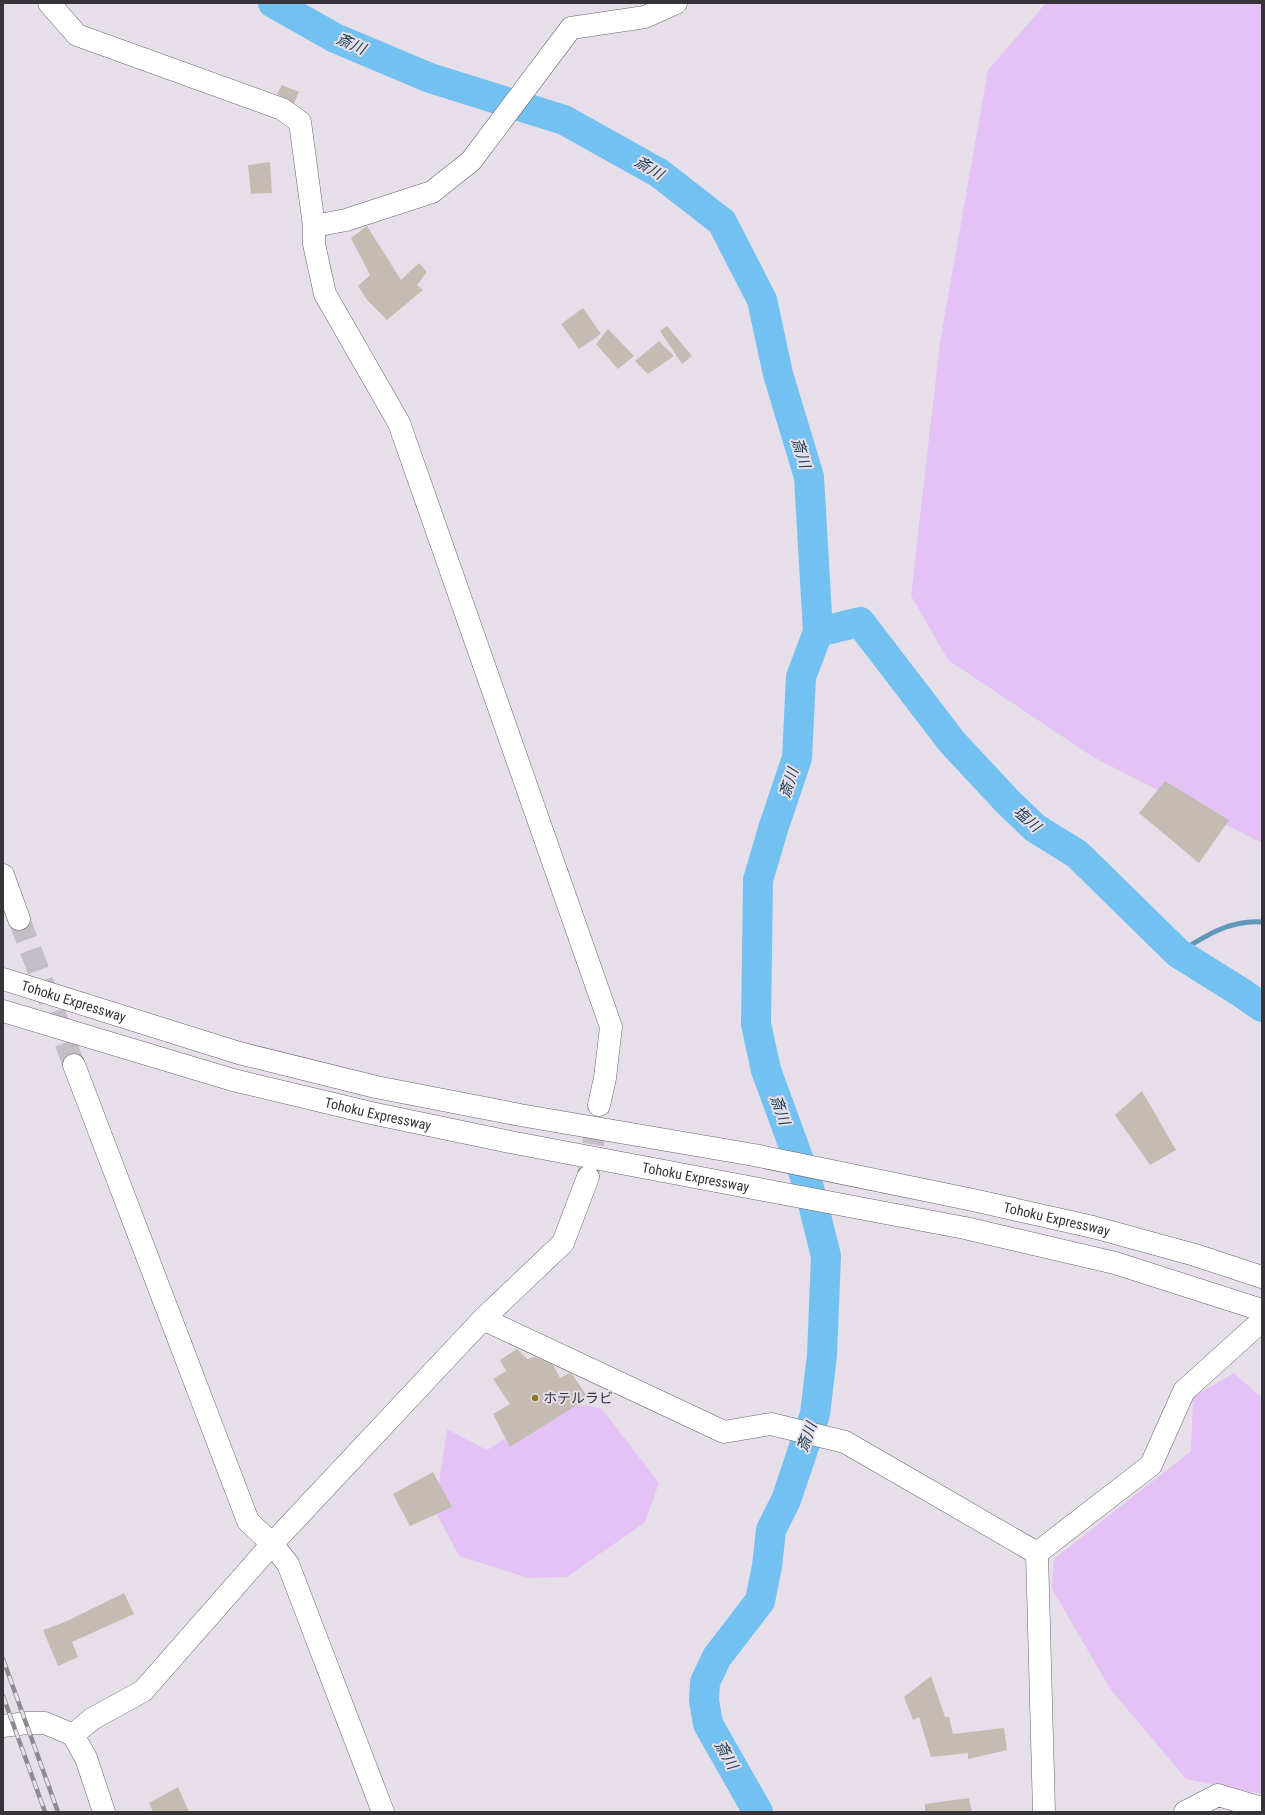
<svg xmlns="http://www.w3.org/2000/svg" width="1265" height="1815" viewBox="0 0 1265 1815" font-family="'Roboto Condensed','Noto Sans JP',sans-serif">
  <style>
    .green { fill: #e4c2f6 }
    .lines { fill: none; stroke-linecap: round; stroke-linejoin: round }
    .stream { stroke: #6097ba; stroke-width: 5 }
    .river { stroke: #72c1f1; stroke-width: 30 }
    .building { fill: #c4bcb3 }
    .minor-tunnel { stroke: #c3bdc6; stroke-width: 22; stroke-dasharray: 22 11; stroke-linecap: butt }
    .minor-casing { stroke: #69636c; stroke-width: 23 }
    .highway-casing { stroke: #69636c; stroke-width: 23 }
    .minor { stroke: #fff; stroke-width: 22 }
    .highway { stroke: #fff; stroke-width: 22 }
    .rail-casing { stroke: #8f8a91; stroke-width: 4.5 }
    .rail { stroke: #e6dfe9; stroke-width: 3; stroke-dasharray: 9; stroke-linecap: butt }
    .poi-dot { fill: #89771c; stroke: #e6dfe9; stroke-width: 1.5 }
    .labels { text-anchor: middle; dominant-baseline: central; stroke-width: 4; stroke-linejoin: round; paint-order: stroke }
    .street-label { font-size: 14px; fill: #363438; stroke: #e6dfe9 }
    .poi-label { font-size: 14px; fill: #363438; stroke: #e6dfe9; text-anchor: start }
    .water-label { font-size: 15px; font-style: italic; fill: #1d4054; stroke: #e6dfe9 }
  </style>
  <rect width="100%" height="100%" fill="#e6dfe9"/>
  <path class="green" d="M 1046,3 L 1262,3 L 1262,843 L 1093,757 L 948,660 L 911,596 L 940,342 L 988,70 Z
    M 1234,1373 L 1262,1398 L 1262,1794 L 1186,1779 L 1111,1690 L 1052,1589 L 1054,1559 L 1191,1451 L 1193,1397 Z
    M 566,1401 L 602,1409 L 659,1483 L 645,1522 L 567,1577 L 528,1578 L 459,1556 L 435,1511 L 447,1429 L 487,1450 Z"/>
  <g class="lines">
    <path class="stream" d="M 1178,953 C 1205,936 1229,920 1262,922"/>
    <path class="river" d="M 273,3 L 335,38 L 430,78 L 564,120 L 659,173 L 722,222 L 762,300 L 778,374 L 809,477 L 818,632 L 801,677 L 797,758 L 774,826 L 758,880 L 756,1024 L 766,1070 L 809,1188 L 826,1256 L 822,1355 L 815,1414 L 786,1500 L 771,1530 L 767,1566 L 760,1601 L 717,1657 L 705,1682 L 704,1700 L 708,1724 L 758,1812
      M 818,632 L 860,622 L 952,742 L 1006,800 L 1035,828 L 1077,854 L 1178,953 L 1242,993 L 1262,1007"/>
  </g>
  <path class="building" d="M 282,85 L 299,92 L 294,103 L 277,94 Z
    M 270,162 L 272,193 L 251,194 L 248,165 Z
    M 367,226 L 401,280 L 419,263 L 427,272 L 417,285 L 423,290 L 387,320 L 367,300 L 358,286 L 370,275 L 351,238 Z
    M 583,308 L 601,334 L 579,349 L 561,324 Z
    M 667,326 L 692,356 L 682,364 L 660,331 Z
    M 608,329 L 634,356 L 618,369 L 596,344 Z
    M 659,341 L 674,356 L 648,374 L 635,361 Z
    M 1165,781 L 1229,820 L 1199,863 L 1139,813 Z
    M 1142,1091 L 1176,1150 L 1150,1165 L 1115,1115 Z
    M 517,1349 L 527,1359 L 535,1357 L 553,1365 L 560,1378 L 569,1373 L 572,1374 L 588,1398 L 510,1447 L 493,1414 L 510,1404 L 493,1379 L 506,1371 L 500,1360 Z
    M 433,1472 L 452,1507 L 410,1526 L 393,1494 Z
    M 124,1593 L 134,1614 L 72,1642 L 78,1657 L 58,1666 L 43,1630 L 65,1622 Z
    M 931,1676 L 945,1717 L 949,1717 L 953,1734 L 1004,1728 L 1007,1750 L 968,1759 L 968,1753 L 931,1757 L 919,1717 L 913,1720 L 904,1697 Z
    M 178,1787 L 189,1812 L 153,1812 L 149,1803 Z
    M 969,1798 L 972,1812 L 925,1812 L 925,1804 Z"/>
  <g class="lines">
    <path class="minor-tunnel" d="M 19,919 L 74,1065
      M 588,1177 L 599,1105"/>
    <g class="minor-casing">
      <path id="minor" d="M 49,3 L 77,35 L 282,109 L 300,122 L 314,226 L 314,244 L 325,294 L 399,423 L 611,1027 L 605,1078 L 599,1105
        M 314,226 L 346,220 L 432,192 L 471,161 L 571,28 L 645,17 L 676,3
        M 3,875 L 19,919
        M 74,1065 L 248,1521 L 272,1544 L 288,1564 L 383,1812
        M 483,1319 L 724,1432 L 771,1424 L 845,1442 L 1037,1553
        M 1037,1553 L 1151,1465 L 1184,1391 L 1256,1326
        M 1037,1553 L 1044,1812
        M 3,1726 L 27,1723 L 45,1723 L 73,1735 L 86,1758 L 104,1812
        M 73,1735 L 92,1719 L 143,1691 L 272,1544 L 483,1319 L 563,1243 L 588,1177
        M 1185,1812 L 1218,1795 L 1262,1808"/>
    </g>
    <g class="highway-casing">
      <g id="highway">
        <path id="s1" d="M 3,979 L 239,1053 L 376,1087 L 520,1115 L 754,1155 L 973,1200 L 1093,1227 L 1195,1255 L 1262,1277"/>
        <path id="s2" d="M 3,1011 L 233,1080 L 371,1113 L 510,1142 L 965,1228 L 1115,1263 L 1262,1310"/>
      </g>
    </g>
    <use href="#minor" class="minor"/>
    <use href="#highway" class="highway"/>
    <g class="rail-casing">
      <path id="rail" d="M 3,1659 L 58,1812
        M 3,1696 L 45,1812"/>
    </g>
    <use href="#rail" class="rail"/>
  </g>
  <circle class="poi-dot" cx="535" cy="1398" r="4"/>
  <g class="labels">
    <g class="street-label">
      <text stroke="none"><textPath href="#s1" startOffset="74">Tohoku Expressway</textPath></text>
      <text stroke="none"><textPath href="#s2" startOffset="389">Tohoku Expressway</textPath></text>
      <text stroke="none"><textPath href="#s2" startOffset="713">Tohoku Expressway</textPath></text>
      <text stroke="none"><textPath href="#s1" startOffset="1082">Tohoku Expressway</textPath></text>
    </g>
    <g class="poi-label">
      <text x="543" y="1398">ホテルラビ</text>
    </g>
    <g class="water-label">
      <text transform="translate(351 44) rotate(24)">斎川</text>
      <text transform="translate(649 168) rotate(31)">斎川</text>
      <text transform="translate(801 453) rotate(73)">斎川</text>
      <text transform="translate(789 783) rotate(-72)">斎川</text>
      <text transform="translate(1027 819) rotate(41)">塩川</text>
      <text transform="translate(780 1110) rotate(70)">斎川</text>
      <text transform="translate(807 1437) rotate(-71)">斎川</text>
      <text transform="translate(726 1755) rotate(60)">斎川</text>
    </g>
  </g>
  <rect width="1265" height="1815" fill="none" stroke="#363438" stroke-width="8"/>
</svg>
